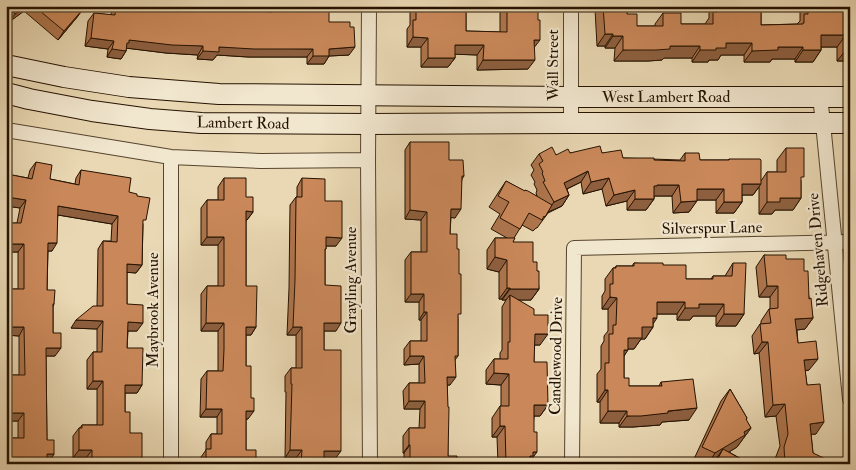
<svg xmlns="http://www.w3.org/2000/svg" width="856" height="470" viewBox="0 0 856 470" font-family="'IM FELL Double Pica',serif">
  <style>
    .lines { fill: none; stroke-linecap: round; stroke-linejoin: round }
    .minor-casing { stroke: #56442e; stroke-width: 16 }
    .secondary-casing { stroke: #251201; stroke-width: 22 }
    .minor { stroke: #f1e6ce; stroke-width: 14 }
    .secondary { stroke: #f1e6ce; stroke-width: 20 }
    .wall { fill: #ae754d; stroke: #251201 }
    .shaded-wall { fill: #8d5f3f; stroke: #251201 }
    .building { fill: #ca885a; stroke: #251201 }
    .labels { text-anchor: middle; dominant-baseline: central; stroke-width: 4.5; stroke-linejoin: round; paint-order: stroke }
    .street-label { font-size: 16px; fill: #251201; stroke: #f1e6ce }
  </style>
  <rect width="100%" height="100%" fill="#e9d8b3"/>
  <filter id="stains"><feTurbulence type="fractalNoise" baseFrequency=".004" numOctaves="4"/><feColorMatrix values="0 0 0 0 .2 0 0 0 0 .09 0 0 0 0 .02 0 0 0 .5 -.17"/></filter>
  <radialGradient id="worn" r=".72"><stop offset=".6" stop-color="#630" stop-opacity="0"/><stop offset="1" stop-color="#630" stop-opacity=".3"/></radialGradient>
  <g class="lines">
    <g class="minor-casing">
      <path id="minor" d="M 369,6 L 368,160 L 370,464
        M 820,97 L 823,123 L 850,399
        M 571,123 L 571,6
        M 6,130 L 171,157 L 261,161 L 368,160
        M 171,157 L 171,464
        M 572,464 L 574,248 L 850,242"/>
    </g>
    <g class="secondary-casing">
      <path id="secondary" d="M 6,65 L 64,77 L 129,87 L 219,94 L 571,97 L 850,97
        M 6,93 L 29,99 L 92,111 L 150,119 L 201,123 L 368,124 L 571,123 L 850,123"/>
    </g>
    <use href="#minor" class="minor"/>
    <use href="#secondary" class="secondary"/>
  </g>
  <path class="wall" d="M 6,6 L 81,6 L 78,16 L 58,40 L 24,11 L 9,22 L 6,18 Z
    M 112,6 L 221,6 L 221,8 L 271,12 L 272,11 L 282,11 L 285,6 L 329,22 L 349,55 L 329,56 L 324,64 L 307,64 L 307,57 L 248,57 L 217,55 L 213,60 L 197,59 L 198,55 L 166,53 L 126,48 L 126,51 L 121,59 L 107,57 L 108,49 L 85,46 L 88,21 L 94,13 L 111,15 Z
    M 410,6 L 466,6 L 466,31 L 500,32 L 500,6 L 538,6 L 534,47 L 528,69 L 477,70 L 477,55 L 455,54 L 455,58 L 448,67 L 421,67 L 421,47 L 407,47 L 407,29 L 410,25 Z
    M 597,6 L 627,6 L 627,14 L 637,26 L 655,26 L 655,24 L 663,13 L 681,24 L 705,24 L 709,18 L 709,6 L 761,6 L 761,25 L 797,24 L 800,21 L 800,6 L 850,6 L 850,61 L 837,61 L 837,47 L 821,47 L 821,50 L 813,62 L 795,62 L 795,59 L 772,59 L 770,62 L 744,62 L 744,55 L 721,55 L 718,60 L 709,60 L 708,62 L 692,62 L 692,58 L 664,58 L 662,60 L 648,61 L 614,61 L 615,48 L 605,48 L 605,46 L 597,46 L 595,9 Z
    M 410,142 L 449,160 L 464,176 L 462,179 L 455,218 L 451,217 L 450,234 L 458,319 L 458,356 L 455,360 L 450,385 L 447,385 L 448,456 L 457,464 L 404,464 L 404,453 L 403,453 L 403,436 L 409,428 L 419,428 L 420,409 L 404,409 L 403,391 L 409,383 L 419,383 L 419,364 L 404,365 L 404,349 L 410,341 L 421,341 L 421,320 L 419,320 L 419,302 L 405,302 L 405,260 L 411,252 L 421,252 L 421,220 L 405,219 L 405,150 Z
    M 786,148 L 801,181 L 801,198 L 793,210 L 775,210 L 772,214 L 759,214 L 759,187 L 753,195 L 742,195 L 742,202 L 734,213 L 716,213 L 716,200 L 697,200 L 689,212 L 673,213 L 672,196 L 654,196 L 654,199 L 646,210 L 627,210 L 627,201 L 606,206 L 602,189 L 583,194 L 581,182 L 567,189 L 569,195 L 562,206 L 548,213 L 537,228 L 536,228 L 533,231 L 522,225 L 514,238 L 513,242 L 533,262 L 537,271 L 539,289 L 531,300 L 519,300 L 534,315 L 540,345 L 534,345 L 534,362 L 548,405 L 540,416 L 534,416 L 530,464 L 498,464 L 497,437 L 492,437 L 492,418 L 500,406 L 501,406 L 501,385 L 486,384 L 486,370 L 494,359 L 500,359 L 500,353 L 502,350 L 502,307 L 506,300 L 502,300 L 502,299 L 499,299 L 499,272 L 487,269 L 487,250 L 495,238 L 507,238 L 491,229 L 500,214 L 489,207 L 498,193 L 506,181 L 524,191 L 537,196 L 536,193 L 537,190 L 534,184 L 535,182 L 531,175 L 534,170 L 531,165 L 539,154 L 556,155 L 570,153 L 602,153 L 623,158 L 680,160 L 685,153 L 700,160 L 728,160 L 729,159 L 761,181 L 767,172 L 777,172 L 777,160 Z
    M 36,162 L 50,179 L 75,184 L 76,178 L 81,170 L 137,196 L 143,225 L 142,265 L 136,273 L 127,272 L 127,304 L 137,331 L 128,331 L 127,348 L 142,385 L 137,393 L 125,393 L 125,412 L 130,433 L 142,464 L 86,464 L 86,458 L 73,458 L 73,436 L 79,428 L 80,428 L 82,425 L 97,425 L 97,389 L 87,389 L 87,360 L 93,352 L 97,352 L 97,329 L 71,328 L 97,306 L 98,249 L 103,241 L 111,241 L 112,224 L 58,215 L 52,251 L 48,251 L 47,290 L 54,304 L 53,307 L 53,333 L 55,356 L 46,356 L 47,440 L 54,454 L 49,462 L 47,462 L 47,464 L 6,464 L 6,440 L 7,438 L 18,438 L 18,421 L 6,421 L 6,377 L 7,375 L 19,375 L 19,336 L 6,335 L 6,292 L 8,289 L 18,289 L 18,252 L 6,252 L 6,228 L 10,223 L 17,223 L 20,208 L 6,206 L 6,182 L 12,175 L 28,178 L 30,170 Z
    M 224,178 L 246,197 L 253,212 L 247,220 L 246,220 L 246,286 L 256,327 L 251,335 L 246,335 L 246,366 L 248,419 L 246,419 L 246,450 L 256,461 L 267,464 L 201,464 L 201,457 L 206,450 L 206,442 L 211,434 L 217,434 L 217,417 L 200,417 L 201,379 L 207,371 L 218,371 L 218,331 L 201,331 L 201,294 L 207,286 L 218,286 L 218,245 L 201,245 L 201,208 L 207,200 L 218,200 L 218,187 Z
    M 302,178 L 325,201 L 336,246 L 326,246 L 326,249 L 325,250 L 325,285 L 336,331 L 324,331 L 324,350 L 335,459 L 324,459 L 324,464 L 296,464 L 296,458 L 285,458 L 286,392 L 285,392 L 285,376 L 291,368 L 296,368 L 296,335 L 287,335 L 289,288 L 290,205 L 296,197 L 297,197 L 297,187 Z
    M 764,255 L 786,259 L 804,271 L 813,318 L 805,329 L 797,330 L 798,343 L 809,370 L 805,371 L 807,385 L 816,434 L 811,434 L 813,453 L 826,464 L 776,464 L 775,459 L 780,446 L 776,416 L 765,417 L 759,353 L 754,354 L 752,336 L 760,324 L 761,324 L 761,321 L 769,309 L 770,309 L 770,297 L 759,297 L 756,267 Z
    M 634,263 L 663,265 L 686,279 L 711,279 L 713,276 L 725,276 L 733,263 L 744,314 L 736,326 L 716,326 L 716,316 L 693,316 L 690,320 L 677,320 L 677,314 L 657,314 L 653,324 L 653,327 L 645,339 L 641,339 L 634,349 L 628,349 L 624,356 L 624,378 L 629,386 L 659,386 L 661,382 L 689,420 L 662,422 L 660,425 L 633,427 L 619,427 L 619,423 L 600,423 L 600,402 L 597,402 L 597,374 L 601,369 L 601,346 L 604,341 L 604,336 L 608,331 L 608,309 L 602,309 L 602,296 L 605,291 L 605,279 L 613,268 L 615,268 L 616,266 L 632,266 Z
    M 730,389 L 747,418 L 746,420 L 751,428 L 737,447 L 729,452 L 750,464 L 713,464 L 715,460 L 709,464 L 704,464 L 694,459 L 721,401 Z"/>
  <path class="shaded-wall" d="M 25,6 L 27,6 L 24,11 L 9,22 L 15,14 Z
    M 84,8 L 78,16 L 58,40 L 64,31 Z
    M 605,34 L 613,34 L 605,46 L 597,46 Z
    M 821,35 L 846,35 L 837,47 L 813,47 Z
    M 613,36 L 623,36 L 615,48 L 605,48 Z
    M 413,37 L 428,38 L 421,47 L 407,47 Z
    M 91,38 L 114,41 L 108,49 L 85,46 Z
    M 129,40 L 203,46 L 198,55 L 166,53 L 125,48 L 126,51 L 121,59 L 107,57 L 112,49 Z
    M 534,40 L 540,40 L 533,49 Z
    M 726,43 L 752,43 L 744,55 L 721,55 L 718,60 L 709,60 L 708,62 L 692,62 L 700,50 Z
    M 455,45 L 484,45 L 477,55 L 448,54 Z
    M 670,46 L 700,46 L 692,58 L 664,58 L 662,60 L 648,61 L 614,61 L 623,50 Z
    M 219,47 L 313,49 L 307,57 L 248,57 L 217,55 L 213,60 L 197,59 L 203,51 Z
    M 355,47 L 349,55 L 329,56 L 324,64 L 307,64 L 313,56 L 329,49 Z
    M 778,47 L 803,47 L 795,59 L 772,59 L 770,62 L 744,62 L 752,51 Z
    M 803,50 L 821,50 L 813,62 L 795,62 Z
    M 846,50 L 850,50 L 850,61 L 837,61 Z
    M 428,58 L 455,58 L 448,67 L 421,67 Z
    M 483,60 L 535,60 L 528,69 L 477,70 Z
    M 588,171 L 581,182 L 556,194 L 564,183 Z
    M 609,178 L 602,189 L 583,194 L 591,182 Z
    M 742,184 L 761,184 L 753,195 L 734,195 Z
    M 657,185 L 679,185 L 672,196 L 649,196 L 654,186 Z
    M 697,189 L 724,189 L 716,200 L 689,200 Z
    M 635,190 L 627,201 L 606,206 L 614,195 Z
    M 569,195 L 562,206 L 546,213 L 554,202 Z
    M 7,197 L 26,200 L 20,208 L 6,206 L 6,198 Z
    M 780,198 L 801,198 L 793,210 L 775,210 L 772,214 L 759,214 L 767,202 Z
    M 635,199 L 654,199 L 646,210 L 627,210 Z
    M 697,201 L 689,212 L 673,213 L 681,202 Z
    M 724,202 L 742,202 L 734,213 L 716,213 Z
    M 58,206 L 118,216 L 112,224 L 52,214 Z
    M 451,209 L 461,209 L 455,218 L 446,217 Z
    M 410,210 L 427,212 L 421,220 L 405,219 Z
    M 246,211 L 253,212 L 247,220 L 240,219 Z
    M 207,237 L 224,237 L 218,245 L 201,245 Z
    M 326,237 L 342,238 L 336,246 L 321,246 Z
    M 48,243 L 57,243 L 52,251 L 42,251 Z
    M 10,244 L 24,244 L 18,252 L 6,252 L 6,249 Z
    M 495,257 L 507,260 L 499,272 L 487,269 Z
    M 127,264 L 142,265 L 136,273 L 121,272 Z
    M 767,286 L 778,286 L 770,297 L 759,297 Z
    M 507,288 L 510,288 L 502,299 L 499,299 Z
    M 510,289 L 539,289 L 531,300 L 510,300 L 510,295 L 506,300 L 502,300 Z
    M 411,294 L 424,294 L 419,302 L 405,302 Z
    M 610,297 L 617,298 L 608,309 L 602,309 Z
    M 657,302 L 685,302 L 677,314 L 649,314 Z
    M 699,304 L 724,304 L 716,316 L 693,316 L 690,320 L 677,320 L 685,308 Z
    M 424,312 L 427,312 L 421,320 L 419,320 Z
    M 724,314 L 744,314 L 736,326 L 716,326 Z
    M 653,318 L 657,318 L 651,327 L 653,327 L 645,339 L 641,339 L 634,349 L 620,349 L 628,338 Z
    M 813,318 L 805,329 L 787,331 L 795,319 Z
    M 76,320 L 103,321 L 97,329 L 71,328 Z
    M 128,322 L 143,323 L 137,331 L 122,331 Z
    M 206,323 L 224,323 L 218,331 L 201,331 Z
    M 324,323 L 341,323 L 336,331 L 319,331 Z
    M 8,327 L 24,327 L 19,336 L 6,335 L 6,329 Z
    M 246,327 L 256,327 L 251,335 L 240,335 Z
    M 293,327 L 302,327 L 296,335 L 287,335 Z
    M 535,334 L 548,334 L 540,345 L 527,345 Z
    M 762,342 L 768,342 L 759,353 L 754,354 Z
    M 46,348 L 61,348 L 55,356 L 40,356 Z
    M 624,350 L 628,350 L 620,362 Z
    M 410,356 L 424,356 L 419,364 L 404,365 Z
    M 818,359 L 809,370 L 796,372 L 804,360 Z
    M 494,373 L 509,374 L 501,385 L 486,384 Z
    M 447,377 L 456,377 L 450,385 L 441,385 Z
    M 93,381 L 103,381 L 97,389 L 87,389 Z
    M 125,385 L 142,385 L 137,393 L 120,393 Z
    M 605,390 L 608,390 L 600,402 L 597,402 Z
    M 409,401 L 425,401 L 420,409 L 404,409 Z
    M 785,404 L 776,416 L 765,417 L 773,405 Z
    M 534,405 L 548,405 L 540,416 L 526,416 Z
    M 697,408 L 689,420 L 662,422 L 660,425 L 633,427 L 619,427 L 627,416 Z
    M 206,409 L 222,409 L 217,417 L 200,417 Z
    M 246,411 L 254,411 L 248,419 L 240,419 Z
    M 608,411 L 627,411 L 619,423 L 600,423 Z
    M 8,413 L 24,413 L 18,421 L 6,421 L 6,415 Z
    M 824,422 L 816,434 L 802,435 L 810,424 Z
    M 500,426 L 505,426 L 497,437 L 492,437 Z
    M 751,428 L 737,447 L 718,459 L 723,449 L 715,460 L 708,464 L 715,453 L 744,432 Z
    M 409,445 L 410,445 L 404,453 L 403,453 Z
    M 79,450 L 92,450 L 86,458 L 73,458 Z
    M 290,450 L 302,450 L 296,458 L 285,458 Z
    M 324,451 L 341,451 L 335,459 L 318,459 Z
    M 533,452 L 537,452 L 529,463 L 525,464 Z
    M 47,454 L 54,454 L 49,462 L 42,462 Z"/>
  <path class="building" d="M 9,6 L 25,6 L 15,14 Z
    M 34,6 L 81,6 L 84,8 L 64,31 Z
    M 116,6 L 221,6 L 221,8 L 272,12 L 272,11 L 285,11 L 285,6 L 329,6 L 329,22 L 350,22 L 350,27 L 354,27 L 355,47 L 329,49 L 329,56 L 313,56 L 313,49 L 254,49 L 219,47 L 219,52 L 203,51 L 203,46 L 172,45 L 129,40 L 129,43 L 127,43 L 126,51 L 112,49 L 114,41 L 91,38 L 94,13 L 115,15 Z
    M 416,6 L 466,6 L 466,31 L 507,32 L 507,6 L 538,6 L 538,20 L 540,20 L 540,40 L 534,40 L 535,60 L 483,60 L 484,45 L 455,45 L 455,58 L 428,58 L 428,38 L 413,37 L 413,20 L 416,20 Z
    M 603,6 L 627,6 L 627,14 L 637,14 L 637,26 L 663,26 L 663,13 L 681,13 L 681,24 L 713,24 L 713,12 L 717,12 L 717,6 L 761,6 L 761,25 L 803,24 L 803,23 L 804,23 L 804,14 L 808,14 L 808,6 L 850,6 L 850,50 L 846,50 L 846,35 L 821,35 L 821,50 L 803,50 L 803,47 L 778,47 L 778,50 L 752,51 L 752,43 L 726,43 L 726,48 L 716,48 L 716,50 L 700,50 L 700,46 L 670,46 L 670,49 L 656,50 L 623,50 L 623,36 L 613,36 L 613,34 L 605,34 Z
    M 410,142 L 449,142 L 449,160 L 463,160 L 464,176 L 462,176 L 461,209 L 451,209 L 450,234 L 457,234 L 457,249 L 459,249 L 459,274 L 461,274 L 461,314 L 458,314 L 458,356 L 455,356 L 456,377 L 447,377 L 448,407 L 449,407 L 448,456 L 457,456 L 457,464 L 410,464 L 410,445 L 409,445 L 409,428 L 425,428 L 425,401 L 409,401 L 409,383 L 425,383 L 424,356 L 410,356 L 410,341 L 427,341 L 427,312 L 424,312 L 424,294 L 411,294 L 411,252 L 427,252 L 427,212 L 410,210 Z
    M 600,146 L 602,153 L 621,150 L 623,158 L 654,158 L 654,160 L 685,161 L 685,153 L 699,153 L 700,160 L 729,160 L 729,159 L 760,159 L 761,160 L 761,184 L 742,184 L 742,202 L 724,202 L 724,189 L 697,189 L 697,201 L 681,202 L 679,185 L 657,185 L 657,186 L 654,186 L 654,199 L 635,199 L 635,190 L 614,195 L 609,178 L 591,182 L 588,171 L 564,183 L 569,195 L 554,202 L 543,182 L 545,181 L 542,173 L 543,172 L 539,164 L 543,161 L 539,154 L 552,147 L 556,155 L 568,149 L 570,153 Z
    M 786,148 L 804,148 L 804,177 L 801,177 L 801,198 L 780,198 L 780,202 L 767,202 L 767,172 L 786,172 Z
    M 36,162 L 52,165 L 50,179 L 79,185 L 81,170 L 131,178 L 129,192 L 137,194 L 137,196 L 150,198 L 146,220 L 143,220 L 142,265 L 127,264 L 127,304 L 143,305 L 143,323 L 128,322 L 127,348 L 143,348 L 142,385 L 125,385 L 125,412 L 130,412 L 130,433 L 142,433 L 142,464 L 92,464 L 92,450 L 79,450 L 79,428 L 82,428 L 82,425 L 103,425 L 103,381 L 93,381 L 93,352 L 102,352 L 103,321 L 76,320 L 93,306 L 103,306 L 103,241 L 117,242 L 118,216 L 58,206 L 57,243 L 48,243 L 47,290 L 55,290 L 54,304 L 53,304 L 53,333 L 61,333 L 61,348 L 46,348 L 47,440 L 54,440 L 54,454 L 47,454 L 47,464 L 7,464 L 7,438 L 24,438 L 24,413 L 8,413 L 7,375 L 25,375 L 24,327 L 8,327 L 8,289 L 24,289 L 24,244 L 10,244 L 10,223 L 21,223 L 26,200 L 7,197 L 12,175 L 32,179 Z
    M 224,178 L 246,178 L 246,197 L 253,197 L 253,212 L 246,211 L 246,286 L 257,286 L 256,327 L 246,327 L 246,366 L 251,366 L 251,398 L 254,398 L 254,411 L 246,411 L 246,450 L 256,450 L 256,461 L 267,461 L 267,464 L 206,464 L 206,449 L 211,449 L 211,434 L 222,434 L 222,409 L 206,409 L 207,371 L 223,371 L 224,349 L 224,323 L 206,323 L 207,286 L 224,286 L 224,237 L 207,237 L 207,200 L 224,200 Z
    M 302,178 L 325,179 L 325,201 L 342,201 L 342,238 L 326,237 L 326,249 L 325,249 L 325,285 L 341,286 L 341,323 L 324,323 L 324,350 L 341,350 L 341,451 L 324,451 L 324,464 L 301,464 L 302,450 L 290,450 L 292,384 L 291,384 L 291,368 L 302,368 L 302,327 L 293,327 L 295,280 L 296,197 L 302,197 Z
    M 506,181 L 525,191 L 525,190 L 528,191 L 552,205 L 545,217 L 544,216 L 542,220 L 529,213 L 520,229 L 500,218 L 509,202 L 498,196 Z
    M 495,238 L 515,238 L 513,242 L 533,242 L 533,262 L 537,262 L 537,271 L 539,271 L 539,289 L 510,289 L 510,288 L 507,288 L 507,260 L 495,257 Z
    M 764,255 L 786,255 L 786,259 L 804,259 L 804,271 L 808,271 L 809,299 L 811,298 L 813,318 L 795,319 L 798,343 L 816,341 L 818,359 L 804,360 L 807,385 L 820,384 L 824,422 L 810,424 L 813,453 L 828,460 L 826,464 L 785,464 L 784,447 L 788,434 L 785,404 L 773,405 L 768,342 L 762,342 L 760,324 L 771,323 L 769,309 L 778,308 L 778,286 L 767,286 Z
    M 634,263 L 663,263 L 663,265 L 686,265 L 686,279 L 713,279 L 713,276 L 732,276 L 733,263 L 746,263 L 744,314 L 724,314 L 724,304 L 699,304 L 699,308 L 685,308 L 685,302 L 657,302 L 657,318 L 653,318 L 653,327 L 642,327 L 642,338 L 628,338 L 628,350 L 624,350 L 624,378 L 629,378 L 629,386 L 662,386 L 661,382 L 693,379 L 697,408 L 668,411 L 668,413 L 641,416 L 627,416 L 627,411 L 608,411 L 608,390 L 605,390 L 605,363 L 609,363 L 609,334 L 613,334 L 613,325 L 616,325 L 617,298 L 610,297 L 610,284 L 613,284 L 613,268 L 616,268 L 616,266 L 634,266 Z
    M 510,295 L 534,309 L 534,315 L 548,315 L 548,334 L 535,334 L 534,362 L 547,362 L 548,405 L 534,405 L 534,432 L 537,432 L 537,452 L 533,452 L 533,456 L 530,456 L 530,464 L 506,464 L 505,426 L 500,426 L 500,406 L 509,406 L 509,374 L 494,373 L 494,359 L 508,359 L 508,342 L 510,342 Z
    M 730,389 L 747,418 L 746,419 L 751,428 L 744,432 L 745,435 L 715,453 L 702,447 Z
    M 723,449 L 750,464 L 715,464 Z"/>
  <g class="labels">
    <g class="street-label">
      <text transform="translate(553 65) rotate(-90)">Wall Street</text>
      <text x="666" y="97">West Lambert Road</text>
      <text transform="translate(243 123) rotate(1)">Lambert Road</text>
      <text transform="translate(712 228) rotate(-1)">Silverspur Lane</text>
      <text transform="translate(818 250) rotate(-95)">Ridgehaven Drive</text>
      <text transform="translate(351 280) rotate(-90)">Grayling Avenue</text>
      <text transform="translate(153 310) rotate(-90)">Maybrook Avenue</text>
      <text transform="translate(556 356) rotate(-89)">Candlewood Drive</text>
    </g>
  </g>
  <rect width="856" height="470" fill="none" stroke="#e9d8b3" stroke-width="25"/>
  <rect x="8" y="8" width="841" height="455" fill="none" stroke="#251201" stroke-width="2.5"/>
  <rect x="12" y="12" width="831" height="445" fill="none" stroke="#251201"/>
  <rect width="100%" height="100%" filter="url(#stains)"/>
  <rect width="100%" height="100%" fill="url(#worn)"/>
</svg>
